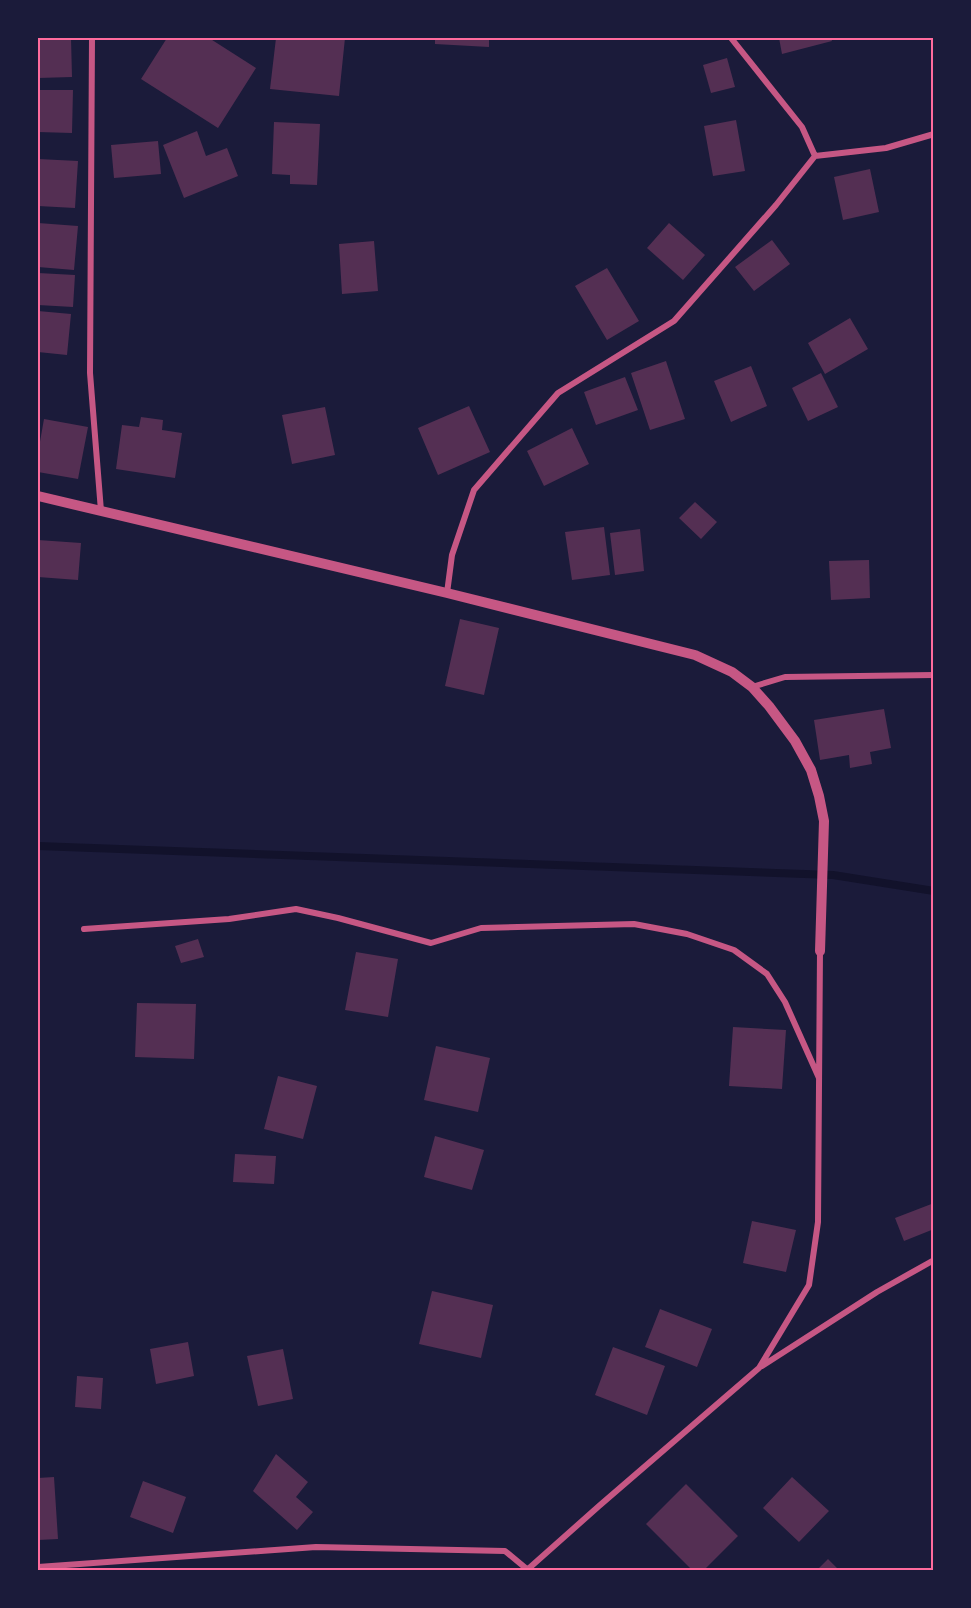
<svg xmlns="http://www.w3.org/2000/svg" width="971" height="1608" viewBox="0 0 971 1608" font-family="'Exo 2',sans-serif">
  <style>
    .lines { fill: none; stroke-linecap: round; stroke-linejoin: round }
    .stream { stroke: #12122b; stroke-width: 8 }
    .building { fill: #542f53 }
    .minor { stroke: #c65784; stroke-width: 6 }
    .tertiary { stroke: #c65784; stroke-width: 10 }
    .neatline { fill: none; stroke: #ff6b9d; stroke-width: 2 }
  </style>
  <rect width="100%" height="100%" fill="#1b1b3a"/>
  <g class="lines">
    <path class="stream" d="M 38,846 L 833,875 L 934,891"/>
  </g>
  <path class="building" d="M 38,38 L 71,38 L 72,77 L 38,78 Z
    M 167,38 L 209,38 L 256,68 L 218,128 L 141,79 Z
    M 276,38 L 345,38 L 339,96 L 270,89 Z
    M 435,38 L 489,38 L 489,47 L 435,44 Z
    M 779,38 L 831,38 L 832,41 L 782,54 Z
    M 727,58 L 735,87 L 711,93 L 703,65 Z
    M 38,90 L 73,90 L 72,133 L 38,132 Z
    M 736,120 L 745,171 L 713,176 L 704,126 Z
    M 274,122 L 320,124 L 317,185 L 290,184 L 290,175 L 272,174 Z
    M 197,131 L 206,156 L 227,148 L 238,176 L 184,198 L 163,145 Z
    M 158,141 L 161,174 L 114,178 L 111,145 Z
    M 38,159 L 78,161 L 75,208 L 38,206 Z
    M 870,169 L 879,212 L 843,220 L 834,177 Z
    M 38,223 L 78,226 L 74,270 L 38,267 Z
    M 669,223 L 705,255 L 683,280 L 647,248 Z
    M 772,240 L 790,264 L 754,291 L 735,267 Z
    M 374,241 L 378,291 L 342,294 L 339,244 Z
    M 607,268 L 639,321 L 607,340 L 575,286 Z
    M 38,273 L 75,275 L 73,307 L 38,305 Z
    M 38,311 L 71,314 L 67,355 L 38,352 Z
    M 850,318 L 868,349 L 825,374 L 808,343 Z
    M 666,361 L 685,419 L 650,430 L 631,373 Z
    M 751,366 L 767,406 L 731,422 L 714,381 Z
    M 821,373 L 838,407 L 808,421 L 792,388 Z
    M 625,377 L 638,410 L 596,425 L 584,392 Z
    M 469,406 L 490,452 L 438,475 L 418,428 Z
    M 325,407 L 335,455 L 292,464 L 282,415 Z
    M 141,417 L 163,420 L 162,430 L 182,433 L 175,478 L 116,469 L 122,425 L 139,427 Z
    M 44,419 L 88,427 L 78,479 L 38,472 L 38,453 Z
    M 572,428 L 589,464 L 544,486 L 527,451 Z
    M 695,502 L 717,522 L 701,539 L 679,518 Z
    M 604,527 L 610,575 L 572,580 L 565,532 Z
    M 640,529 L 644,571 L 615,575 L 610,533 Z
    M 38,540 L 81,543 L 78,580 L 38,577 Z
    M 869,560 L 870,598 L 831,600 L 829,561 Z
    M 460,619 L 499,628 L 484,695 L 445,686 Z
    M 884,709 L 891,748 L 870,752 L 872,764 L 850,768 L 849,755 L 820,760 L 814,720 Z
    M 198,939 L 204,957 L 181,963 L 175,946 Z
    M 356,952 L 398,959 L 388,1017 L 345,1010 Z
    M 137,1003 L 196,1004 L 194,1059 L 135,1057 Z
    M 733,1027 L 786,1030 L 782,1089 L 729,1086 Z
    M 436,1046 L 490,1058 L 478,1112 L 424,1100 Z
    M 278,1076 L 317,1086 L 303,1139 L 264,1129 Z
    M 435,1136 L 484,1150 L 472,1190 L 424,1177 Z
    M 235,1154 L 276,1156 L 274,1184 L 233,1182 Z
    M 934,1203 L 934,1229 L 904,1241 L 895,1218 Z
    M 752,1221 L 796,1230 L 786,1272 L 743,1263 Z
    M 432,1291 L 493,1305 L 481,1358 L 419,1344 Z
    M 660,1309 L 712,1329 L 697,1367 L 645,1347 Z
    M 188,1342 L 194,1376 L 156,1384 L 150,1349 Z
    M 613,1347 L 665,1366 L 647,1415 L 595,1395 Z
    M 283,1349 L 293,1399 L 258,1406 L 247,1356 Z
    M 77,1376 L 103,1378 L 101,1409 L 75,1407 Z
    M 276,1454 L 308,1482 L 296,1497 L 313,1512 L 297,1530 L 253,1491 Z
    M 54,1477 L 58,1539 L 38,1540 L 38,1478 Z
    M 792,1477 L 829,1511 L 799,1542 L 763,1508 Z
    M 143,1481 L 186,1497 L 173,1533 L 130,1517 Z
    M 686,1484 L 738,1536 L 704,1570 L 692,1570 L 646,1524 Z
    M 828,1559 L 839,1570 L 817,1570 Z"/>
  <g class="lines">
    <path class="minor" d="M 92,38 L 90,373 L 101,511
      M 815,156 L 886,148 L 934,134
      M 447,593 L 452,555 L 474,490 L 558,393 L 674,321 L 776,205 L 815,156 L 802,127 L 731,38
      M 752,687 L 785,677 L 934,675
      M 84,929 L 229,919 L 296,909 L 338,918 L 431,943 L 481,928 L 634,924 L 687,934 L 734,950 L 767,974 L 785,1002 L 819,1078
      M 762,1366 L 877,1292 L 934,1260
      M 38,1567 L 316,1547 L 505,1551 L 528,1570
      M 527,1570 L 599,1506 L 759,1368 L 809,1285 L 818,1222 L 820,951"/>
    <path class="tertiary" d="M 38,496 L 447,593 L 695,655 L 732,672 L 752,687 L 769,706 L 795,741 L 811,770 L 819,796 L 824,821 L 820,951"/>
  </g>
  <rect width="971" height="1608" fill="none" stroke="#1b1b3a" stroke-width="78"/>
  <rect x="39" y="39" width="893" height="1530" class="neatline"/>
</svg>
